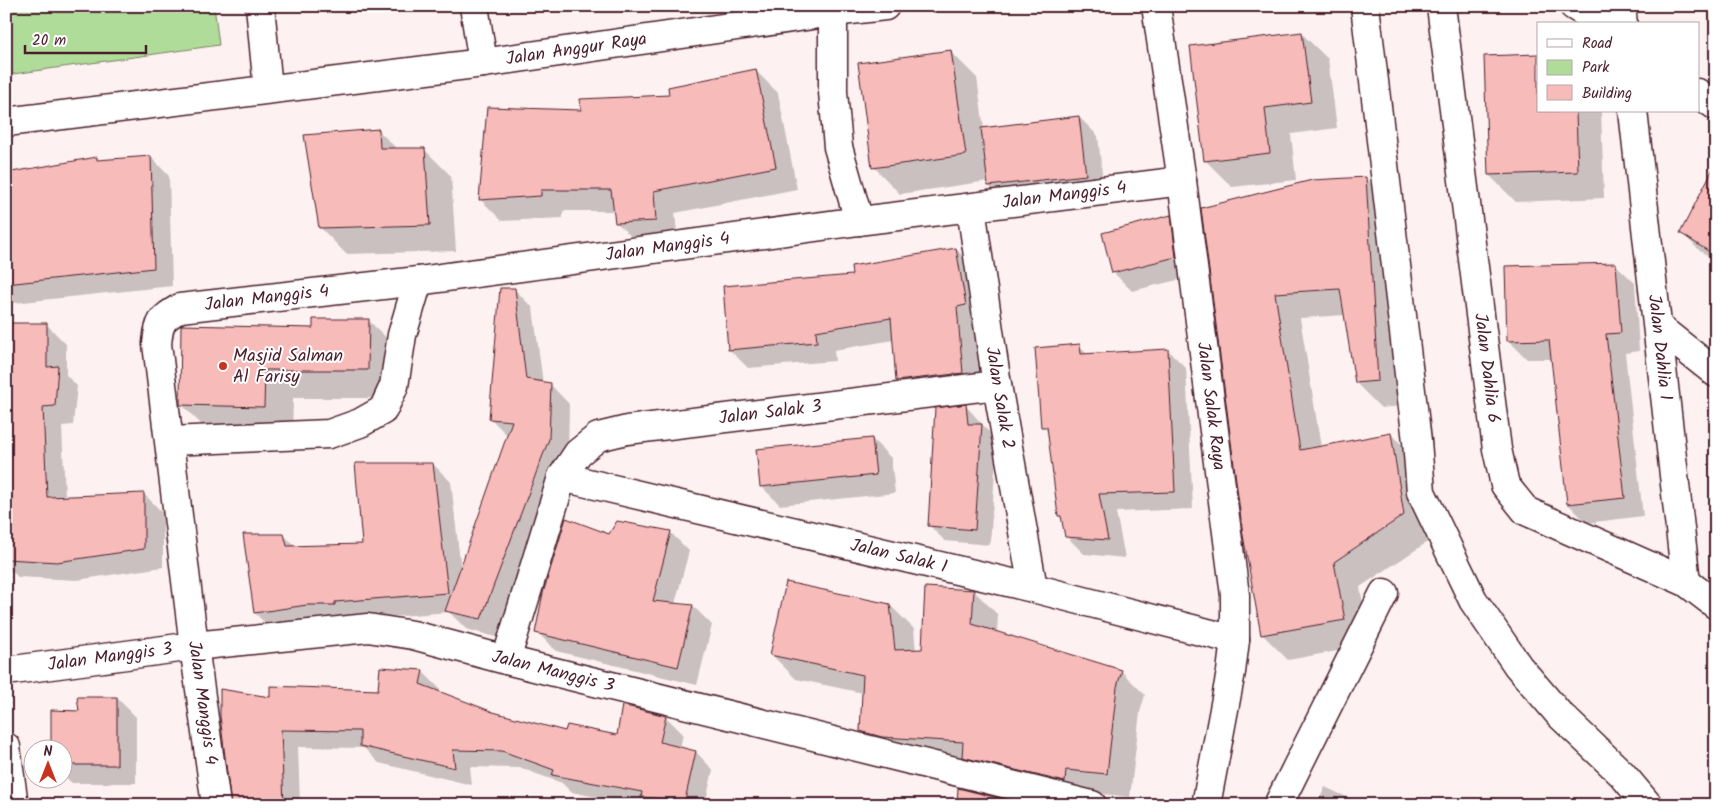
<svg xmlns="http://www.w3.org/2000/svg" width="1722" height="811" viewBox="0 0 1722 811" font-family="Kalam,sans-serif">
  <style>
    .green { fill: #b0dc9a; stroke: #7d7e62 }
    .shadow { fill: #0003 }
    .building { fill: #f7bbb9; stroke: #4a1f2b }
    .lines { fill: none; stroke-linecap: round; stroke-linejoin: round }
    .street-casing { stroke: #4a1f2b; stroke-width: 31 }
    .secondary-casing { stroke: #4a1f2b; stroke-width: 31 }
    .street { stroke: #fff; stroke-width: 28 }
    .secondary { stroke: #fff; stroke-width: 28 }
    .poi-dot { fill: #c8321e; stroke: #fff; stroke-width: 2 }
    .labels { text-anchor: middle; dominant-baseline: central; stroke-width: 4; stroke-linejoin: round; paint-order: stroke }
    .street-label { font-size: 18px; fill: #4a1f2b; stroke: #fff }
    .poi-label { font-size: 18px; fill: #4a1f2b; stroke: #fff; text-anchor: start }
  </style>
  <rect width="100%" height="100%" fill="#fdf1f1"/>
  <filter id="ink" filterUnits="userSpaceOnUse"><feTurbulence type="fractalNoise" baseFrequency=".02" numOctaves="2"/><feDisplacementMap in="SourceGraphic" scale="10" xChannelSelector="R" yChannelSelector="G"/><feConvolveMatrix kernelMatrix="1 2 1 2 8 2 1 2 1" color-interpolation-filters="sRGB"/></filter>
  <g filter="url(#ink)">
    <path class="green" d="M 6,6 L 214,6 L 219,45 L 6,75 Z"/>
    <path class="shadow" d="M 1301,33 L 1328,59 L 1337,128 L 1291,134 L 1296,180 L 1232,187 L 1205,160 Z
      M 950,51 L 977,78 L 984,129 L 1079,117 L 1098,136 L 1104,193 L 1008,205 L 989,186 L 988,181 L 900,194 L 874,167 Z
      M 1538,55 L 1538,111 L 1601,111 L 1604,198 L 1516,202 L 1489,175 L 1485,57 Z
      M 756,71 L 778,93 L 797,189 L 675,213 L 678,243 L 639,244 L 616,222 L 615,211 L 563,211 L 563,218 L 502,221 L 480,199 L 583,111 L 671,96 Z
      M 378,130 L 397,149 L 424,149 L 451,176 L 456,251 L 346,254 L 320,227 Z
      M 151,157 L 169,176 L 172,286 L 14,303 L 6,295 L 6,173 L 97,158 L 99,161 Z
      M 1365,178 L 1391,204 L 1403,406 L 1381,408 L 1356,383 L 1345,315 L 1300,318 L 1321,447 L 1391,434 L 1417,460 L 1429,541 L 1360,587 L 1370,645 L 1288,660 L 1262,634 L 1203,209 Z
      M 1716,212 L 1716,261 L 1700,251 L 1681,232 Z
      M 1170,217 L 1189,236 L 1194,276 L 1132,291 L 1113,272 Z
      M 956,249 L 975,268 L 976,326 L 982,392 L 917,400 L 898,381 L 894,340 L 834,350 L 835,361 L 748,368 L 729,349 L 854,276 Z
      M 1615,264 L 1635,283 L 1639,351 L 1625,353 L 1643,516 L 1587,523 L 1568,504 L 1552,359 L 1527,359 L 1508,340 Z
      M 514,289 L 533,308 L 543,383 L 550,384 L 569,404 L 568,458 L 500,638 L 466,629 L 449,612 L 352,620 L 273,631 L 255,613 L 284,535 L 296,547 L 363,545 L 433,464 L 451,482 L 461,570 L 508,436 L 490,418 Z
      M 368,320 L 397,348 L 396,398 L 293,398 L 292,435 L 210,433 L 182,405 L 315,329 Z
      M 6,324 L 47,325 L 66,344 L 66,375 L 77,386 L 73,425 L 62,426 L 65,497 L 144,494 L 163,513 L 163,567 L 77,580 L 18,577 L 6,566 Z
      M 1079,346 L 1088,355 L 1168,350 L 1186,368 L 1193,509 L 1116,512 L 1125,558 L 1084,554 L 1066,536 L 1063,519 L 1059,516 L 1049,433 L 1043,426 Z
      M 966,406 L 997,441 L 990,545 L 945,541 L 930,526 Z
      M 872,439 L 891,458 L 895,493 L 780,505 L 761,486 Z
      M 670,532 L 689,551 L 675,604 L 693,606 L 712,625 L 697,685 L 556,651 L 537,632 Z
      M 974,591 L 998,615 L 997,632 L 1121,671 L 1145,695 L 1140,712 L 1130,797 L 1027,786 L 885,755 L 861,731 L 863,693 L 796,679 L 772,655 L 890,605 L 914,629 L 916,651 L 923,650 Z
      M 381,668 L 423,672 L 440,689 L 439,693 L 493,713 L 566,733 L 618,736 L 666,717 L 683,734 L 680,748 L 696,752 L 713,770 L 705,805 L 637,805 L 571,792 L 562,783 L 520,768 L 470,767 L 472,785 L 379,763 L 364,748 L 298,747 L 300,805 L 232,805 L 271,698 L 379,691 Z
      M 117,698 L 136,717 L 136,783 L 72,783 L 62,774 L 62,748 L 53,748 L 53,711 L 80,712 Z
      M 1325,787 L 1364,805 L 1317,805 Z
      M 733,797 L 768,805 L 731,805 Z
      M 780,798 L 806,805 L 778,805 Z
      M 910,801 L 934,805 L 909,805 Z"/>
    <path class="building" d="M 1302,32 L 1311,102 L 1265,108 L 1270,153 L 1204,161 L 1190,46 Z
      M 951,50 L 966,155 L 872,168 L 858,63 Z
      M 1538,54 L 1538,111 L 1576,111 L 1578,172 L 1488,175 L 1484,56 Z
      M 756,69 L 776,167 L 654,191 L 656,221 L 615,223 L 611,190 L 541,190 L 541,196 L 479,200 L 487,107 L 581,110 L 580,99 L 669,95 L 668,87 Z
      M 1079,116 L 1086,175 L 988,186 L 981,128 Z
      M 379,129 L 380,148 L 425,148 L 430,225 L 319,228 L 304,135 Z
      M 151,156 L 154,268 L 6,284 L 6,173 L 97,157 L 97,160 Z
      M 1716,163 L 1716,256 L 1680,233 Z
      M 1366,177 L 1378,381 L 1355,383 L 1340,289 L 1275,293 L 1300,450 L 1391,433 L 1404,515 L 1334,562 L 1345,620 L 1261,635 L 1243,535 L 1201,208 L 1312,180 Z
      M 1171,215 L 1176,257 L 1112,273 L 1102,233 Z
      M 956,248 L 966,305 L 957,307 L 963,373 L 896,381 L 891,318 L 816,331 L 817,342 L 728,350 L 723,286 L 852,275 L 851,266 Z
      M 1616,263 L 1621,333 L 1606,334 L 1625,498 L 1567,504 L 1549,340 L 1507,341 L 1505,266 Z
      M 500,288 L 515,288 L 526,379 L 551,383 L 549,439 L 481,619 L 445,611 L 512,421 L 489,419 Z
      M 313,319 L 369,319 L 368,370 L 265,370 L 264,407 L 180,405 L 181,325 L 313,328 Z
      M 6,323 L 47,323 L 47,367 L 58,366 L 55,406 L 43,407 L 47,497 L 144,493 L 144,549 L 57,562 L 6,559 Z
      M 1080,344 L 1081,354 L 1168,349 L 1175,492 L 1099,494 L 1108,540 L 1065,537 L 1061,516 L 1058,516 L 1047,427 L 1041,427 L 1035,348 Z
      M 966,404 L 968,424 L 982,424 L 975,530 L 928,526 L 935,408 Z
      M 872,438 L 876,475 L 760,487 L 756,449 Z
      M 355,463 L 433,463 L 448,593 L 335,602 L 335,605 L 307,605 L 254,613 L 243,534 L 284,534 L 287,546 L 362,544 Z
      M 566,518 L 609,534 L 617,521 L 671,531 L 653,601 L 693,605 L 678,667 L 535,633 L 543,593 Z
      M 786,582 L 890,604 L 895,650 L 922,649 L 925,587 L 974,590 L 972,624 L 1122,670 L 1117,687 L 1107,774 L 1066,770 L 1065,782 L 962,757 L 963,742 L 882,737 L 860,731 L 863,675 L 770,655 Z
      M 380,667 L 423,670 L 420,684 L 493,712 L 565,731 L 567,725 L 617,735 L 622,705 L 666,716 L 660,742 L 696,751 L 685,800 L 641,797 L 642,792 L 552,775 L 554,770 L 502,751 L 453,750 L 455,768 L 360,746 L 360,731 L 281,730 L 284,805 L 231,805 L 220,716 L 220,689 L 270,697 L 270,686 L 378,690 Z
      M 77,697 L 117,697 L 117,765 L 62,765 L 62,748 L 51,748 L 51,710 L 79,711 Z
      M 958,788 L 1026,805 L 957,805 Z"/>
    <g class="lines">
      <g class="street-casing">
        <g id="street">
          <path d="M 474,6 L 483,63"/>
          <path id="s1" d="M 1156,6 L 1182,181 L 1235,595 L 1235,640 L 1231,672 L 1206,805"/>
          <path d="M 1365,6 L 1417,441 L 1421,492 L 1473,600 L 1518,666 L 1559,714 L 1622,774 L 1648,805"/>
          <path id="s2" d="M 1441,6 L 1497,449 L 1505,485 L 1526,511 L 1686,582 L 1716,605"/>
          <path d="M 1621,6 L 1623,24"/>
          <path d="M 833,12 L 833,92 L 838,147 L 859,221"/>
          <path id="s3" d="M 1633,111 L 1686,582"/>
          <path id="s4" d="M 971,208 L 997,385 L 1033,588"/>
          <path d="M 1658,327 L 1716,373"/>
          <path d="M 170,441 L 329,434 L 360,423 L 383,410 L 394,386 L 402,335 L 418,281"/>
          <path id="s5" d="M 562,477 L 1033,588 L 1235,640"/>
          <path id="s6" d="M 506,660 L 562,477 L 578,453 L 598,437 L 627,430 L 997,385"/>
          <path id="s7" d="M 6,671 L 194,646 L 368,628 L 413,635 L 506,660 L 1092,805"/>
          <path d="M 6,747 L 14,805"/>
          <path id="s8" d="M 216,805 L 194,646 L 157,344 C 159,322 161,319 180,308 L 418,281 L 859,221 L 1182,181"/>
          <path d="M 1278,805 L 1384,593"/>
        </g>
      </g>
      <g class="secondary-casing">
        <g id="secondary">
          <path d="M 260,6 L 268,89"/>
          <path d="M 1574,6 L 1604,24"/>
          <path d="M 1698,93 L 1716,106"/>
          <path id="s9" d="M 6,122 L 483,63 L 833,12 L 885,6"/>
        </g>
      </g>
      <use href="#street" class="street"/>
      <use href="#secondary" class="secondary"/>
    </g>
  </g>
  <circle class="poi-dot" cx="223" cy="366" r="5"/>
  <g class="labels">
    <g class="street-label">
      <text stroke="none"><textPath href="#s9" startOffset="575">Jalan Anggur Raya</textPath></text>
      <text stroke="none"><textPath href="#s8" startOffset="1402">Jalan Manggis 4</textPath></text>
      <text stroke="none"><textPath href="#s8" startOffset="1002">Jalan Manggis 4</textPath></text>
      <text stroke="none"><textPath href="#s8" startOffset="598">Jalan Manggis 4</textPath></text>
      <text stroke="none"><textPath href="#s3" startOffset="238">Jalan Dahlia 1</textPath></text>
      <text stroke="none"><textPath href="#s2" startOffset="365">Jalan Dahlia 6</textPath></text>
      <text stroke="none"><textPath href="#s4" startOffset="192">Jalan Salak 2</textPath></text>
      <text stroke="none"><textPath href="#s1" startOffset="404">Jalan Salak Raya</textPath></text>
      <text stroke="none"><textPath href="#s6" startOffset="420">Jalan Salak 3</textPath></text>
      <text stroke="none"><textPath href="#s5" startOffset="346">Jalan Salak 1</textPath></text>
      <text stroke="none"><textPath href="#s7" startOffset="105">Jalan Manggis 3</textPath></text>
      <text stroke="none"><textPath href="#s7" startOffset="555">Jalan Manggis 3</textPath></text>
      <text transform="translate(202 703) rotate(82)">Jalan Manggis 4</text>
    </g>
    <g class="poi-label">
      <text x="233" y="356">Masjid Salman<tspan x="233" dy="21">Al Farisy</tspan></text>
    </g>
  </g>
  <rect width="1722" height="811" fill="none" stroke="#fff" stroke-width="25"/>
  <rect x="12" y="12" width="1697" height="786" fill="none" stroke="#4a1f2b" stroke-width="2" filter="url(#ink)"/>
  <rect x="1537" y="22" width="162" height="90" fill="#ffffff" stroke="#b7a5aa"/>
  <rect x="1547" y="39" width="25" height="8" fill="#ffffff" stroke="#b7a5aa"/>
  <text x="1582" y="48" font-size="15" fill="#4a1f2b">Road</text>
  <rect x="1547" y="60" width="25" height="15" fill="#b0dc9a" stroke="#b7a5aa"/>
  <text x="1582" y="72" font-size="15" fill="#4a1f2b">Park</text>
  <rect x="1547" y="85" width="25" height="15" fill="#f7bbb9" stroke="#b7a5aa"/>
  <text x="1582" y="98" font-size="15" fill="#4a1f2b">Building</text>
  <g transform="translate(48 764)"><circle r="24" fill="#ffffff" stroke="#b7a5aa"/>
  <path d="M0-4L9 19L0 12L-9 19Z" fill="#c8321e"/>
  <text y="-8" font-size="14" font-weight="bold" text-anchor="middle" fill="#4a1f2b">N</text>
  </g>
  <path d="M25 45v8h121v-8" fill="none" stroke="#4a1f2b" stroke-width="2.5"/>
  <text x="32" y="45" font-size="15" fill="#4a1f2b" stroke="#ffffff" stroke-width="4" paint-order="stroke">20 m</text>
</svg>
